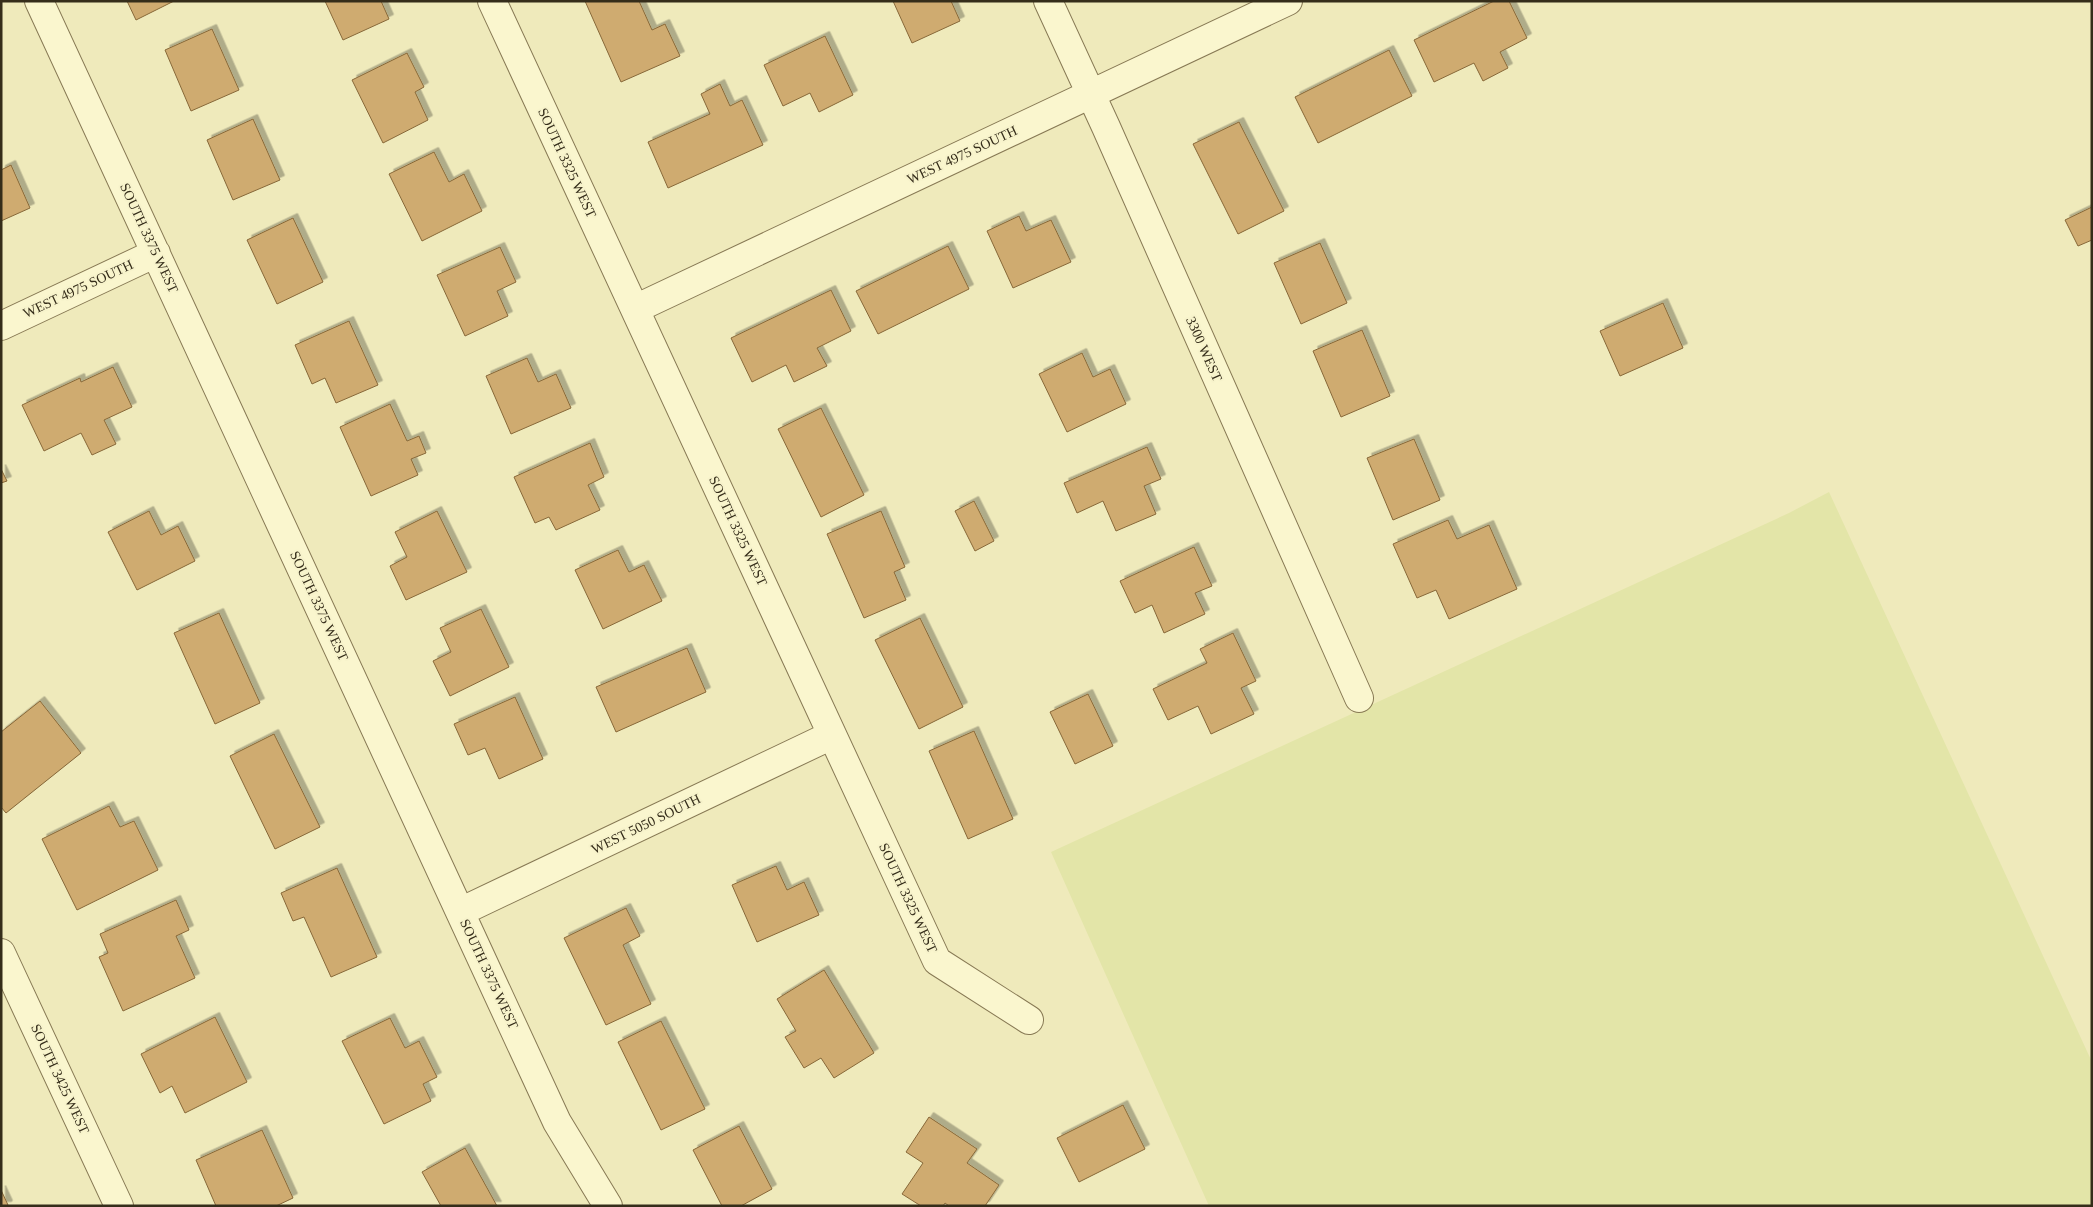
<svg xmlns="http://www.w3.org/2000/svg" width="2093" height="1207" viewBox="0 0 2093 1207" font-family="Georgia,serif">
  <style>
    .farmland { fill: #e3e5a8 }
    .building { fill: #cfab6f; stroke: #876839; filter: url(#shadow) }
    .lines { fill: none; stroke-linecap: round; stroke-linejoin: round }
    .minor-casing { stroke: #877954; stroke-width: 30 }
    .minor { stroke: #faf6ce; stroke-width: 28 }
    .labels { text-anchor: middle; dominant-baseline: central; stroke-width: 4; stroke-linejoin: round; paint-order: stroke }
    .street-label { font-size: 14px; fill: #352d1a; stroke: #f7f3cb }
  </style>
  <defs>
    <filter id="shadow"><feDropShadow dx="4.5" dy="-4.5" stdDeviation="0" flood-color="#0004"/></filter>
  </defs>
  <rect width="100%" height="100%" fill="#efeabb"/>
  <path class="farmland" d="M 1829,492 L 2092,1062 L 2092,1206 L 1209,1206 L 1051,852 L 1789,513 Z"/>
  <path class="building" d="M 127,1 L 174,1 L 136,20 Z
    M 325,1 L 381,1 L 389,19 L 343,40 Z
    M 585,1 L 639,1 L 652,30 L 665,24 L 680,56 L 621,82 Z
    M 893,1 L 951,1 L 960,21 L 912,43 Z
    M 1494,1 L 1509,1 L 1527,38 L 1500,52 L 1508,68 L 1483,81 L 1474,63 L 1434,82 L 1414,40 Z
    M 212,29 L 239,90 L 191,111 L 165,50 Z
    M 825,36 L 853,95 L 819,112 L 810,93 L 783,106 L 764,65 Z
    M 1389,50 L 1412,96 L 1318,143 L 1295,97 Z
    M 407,53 L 424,87 L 415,92 L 428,120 L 383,143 L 352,80 Z
    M 720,84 L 730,106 L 742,100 L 763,145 L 668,188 L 648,142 L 710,114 L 701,94 Z
    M 253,119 L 280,180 L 233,200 L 207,140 Z
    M 1239,122 L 1284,211 L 1238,234 L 1193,144 Z
    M 434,152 L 449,182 L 464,174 L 482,211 L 422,241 L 389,174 Z
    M 11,165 L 30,208 L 1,221 L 1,170 Z
    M 2092,207 L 2092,240 L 2078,246 L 2065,220 Z
    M 1019,216 L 1026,231 L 1051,220 L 1071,262 L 1013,288 L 987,231 Z
    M 293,218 L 323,282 L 277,304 L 247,240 Z
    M 1320,243 L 1347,303 L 1301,324 L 1274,263 Z
    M 948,246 L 969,289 L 878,334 L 856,291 Z
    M 500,247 L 516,282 L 497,291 L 508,316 L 465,336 L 437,275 Z
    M 831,290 L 851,331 L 817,348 L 827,366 L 794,382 L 786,365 L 752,382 L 731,338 Z
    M 1663,303 L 1683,348 L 1620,376 L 1600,331 Z
    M 349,321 L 378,385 L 336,403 L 325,378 L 312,384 L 295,345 Z
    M 1362,330 L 1390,396 L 1341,417 L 1313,351 Z
    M 1082,353 L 1093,377 L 1110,369 L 1126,404 L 1067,432 L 1039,374 Z
    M 527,358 L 538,382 L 556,374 L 571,408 L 511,434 L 486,376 Z
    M 113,367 L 132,407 L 104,420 L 116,444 L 92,455 L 81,433 L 44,451 L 22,405 L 80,378 L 81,382 Z
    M 390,404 L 407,441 L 419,436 L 426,453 L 411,459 L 418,475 L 371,496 L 340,427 Z
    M 821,408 L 864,495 L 821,517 L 778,429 Z
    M 1414,439 L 1440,500 L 1393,520 L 1367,458 Z
    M 590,443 L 604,477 L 588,485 L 600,510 L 556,530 L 549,517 L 535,523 L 514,477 Z
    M 1147,447 L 1161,479 L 1144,486 L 1156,514 L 1116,531 L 1103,501 L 1077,513 L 1064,483 Z
    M 1,469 L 7,481 L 1,483 Z
    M 974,501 L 994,541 L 975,551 L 955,511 Z
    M 149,511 L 161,535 L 178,526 L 195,561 L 137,590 L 108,532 Z
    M 437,511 L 467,572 L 406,600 L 390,566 L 407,557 L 395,532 Z
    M 881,511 L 905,567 L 894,572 L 906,600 L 864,618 L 827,534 Z
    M 1448,520 L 1457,539 L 1489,525 L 1517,589 L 1449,619 L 1436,590 L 1417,598 L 1393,544 Z
    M 1194,547 L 1212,586 L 1195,593 L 1205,614 L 1164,633 L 1152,605 L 1135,613 L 1120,581 Z
    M 618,550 L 629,572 L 644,565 L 662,601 L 603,629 L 575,570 Z
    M 481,609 L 509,667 L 450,696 L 433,661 L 451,652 L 440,628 Z
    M 219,613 L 260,703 L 215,724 L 174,633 Z
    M 920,618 L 963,707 L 919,729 L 875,640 Z
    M 1233,633 L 1256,681 L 1241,688 L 1254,714 L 1211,734 L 1198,706 L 1168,720 L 1153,689 L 1207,663 L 1200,649 Z
    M 687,648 L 706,692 L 616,732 L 596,687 Z
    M 1088,694 L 1113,746 L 1075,764 L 1050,712 Z
    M 515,697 L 543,759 L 499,779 L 485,748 L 468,755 L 454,724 Z
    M 40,701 L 81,753 L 6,813 L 1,807 L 1,732 Z
    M 974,731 L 1013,819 L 968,839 L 929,751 Z
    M 274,734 L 320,827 L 275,849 L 230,756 Z
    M 109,806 L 120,827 L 134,821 L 158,870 L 77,910 L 42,839 Z
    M 776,866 L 787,890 L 804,882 L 819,915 L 757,942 L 732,885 Z
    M 337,868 L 377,957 L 331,977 L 304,917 L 293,921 L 281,893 Z
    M 176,900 L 189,930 L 176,936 L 195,978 L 123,1011 L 99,957 L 108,953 L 100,934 Z
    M 626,908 L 640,936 L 623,945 L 651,1004 L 606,1025 L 564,938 Z
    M 824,970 L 874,1053 L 834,1078 L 821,1058 L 804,1068 L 785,1037 L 796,1031 L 777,999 Z
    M 215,1017 L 247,1082 L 185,1113 L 172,1086 L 160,1093 L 141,1054 Z
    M 390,1018 L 405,1048 L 419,1041 L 437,1077 L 423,1084 L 431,1101 L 384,1124 L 342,1041 Z
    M 661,1021 L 705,1109 L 661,1130 L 618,1042 Z
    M 1123,1105 L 1145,1149 L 1079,1182 L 1057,1138 Z
    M 929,1117 L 977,1149 L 967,1163 L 999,1185 L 985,1206 L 949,1206 L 945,1203 L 943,1206 L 921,1206 L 902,1194 L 923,1163 L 906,1152 Z
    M 739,1126 L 772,1189 L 741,1206 L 722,1206 L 693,1150 Z
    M 262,1130 L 293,1198 L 276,1206 L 216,1206 L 196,1160 Z
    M 465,1148 L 497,1206 L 441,1206 L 422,1172 Z
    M 1,1190 L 8,1205 L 7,1206 L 1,1206 Z"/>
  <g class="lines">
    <g class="minor-casing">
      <path id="minor" d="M 39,1 L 557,1122 L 608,1206
        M 492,1 L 937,961 L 1029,1020
        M 1048,1 L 1106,127 L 1359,698
        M 635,309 L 1288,1
        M 1,326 L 156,253
        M 460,912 L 832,735
        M 1,953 L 119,1206"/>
    </g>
    <use href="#minor" class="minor"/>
  </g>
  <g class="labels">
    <g class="street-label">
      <text transform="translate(962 155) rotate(-25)">WEST 4975 SOUTH</text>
      <text transform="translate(567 163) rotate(65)">SOUTH 3325 WEST</text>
      <text transform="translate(149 238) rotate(65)">SOUTH 3375 WEST</text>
      <text transform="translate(78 289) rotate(-25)">WEST 4975 SOUTH</text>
      <text transform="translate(1204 349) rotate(66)">3300 WEST</text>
      <text transform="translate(738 531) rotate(65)">SOUTH 3325 WEST</text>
      <text transform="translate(319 606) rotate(65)">SOUTH 3375 WEST</text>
      <text transform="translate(646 824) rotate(-26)">WEST 5050 SOUTH</text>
      <text transform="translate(908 898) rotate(65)">SOUTH 3325 WEST</text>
      <text transform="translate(489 974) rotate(65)">SOUTH 3375 WEST</text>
      <text transform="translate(60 1079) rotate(65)">SOUTH 3425 WEST</text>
    </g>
  </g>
  <rect width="2093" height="1207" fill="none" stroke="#352d1a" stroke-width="5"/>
</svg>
